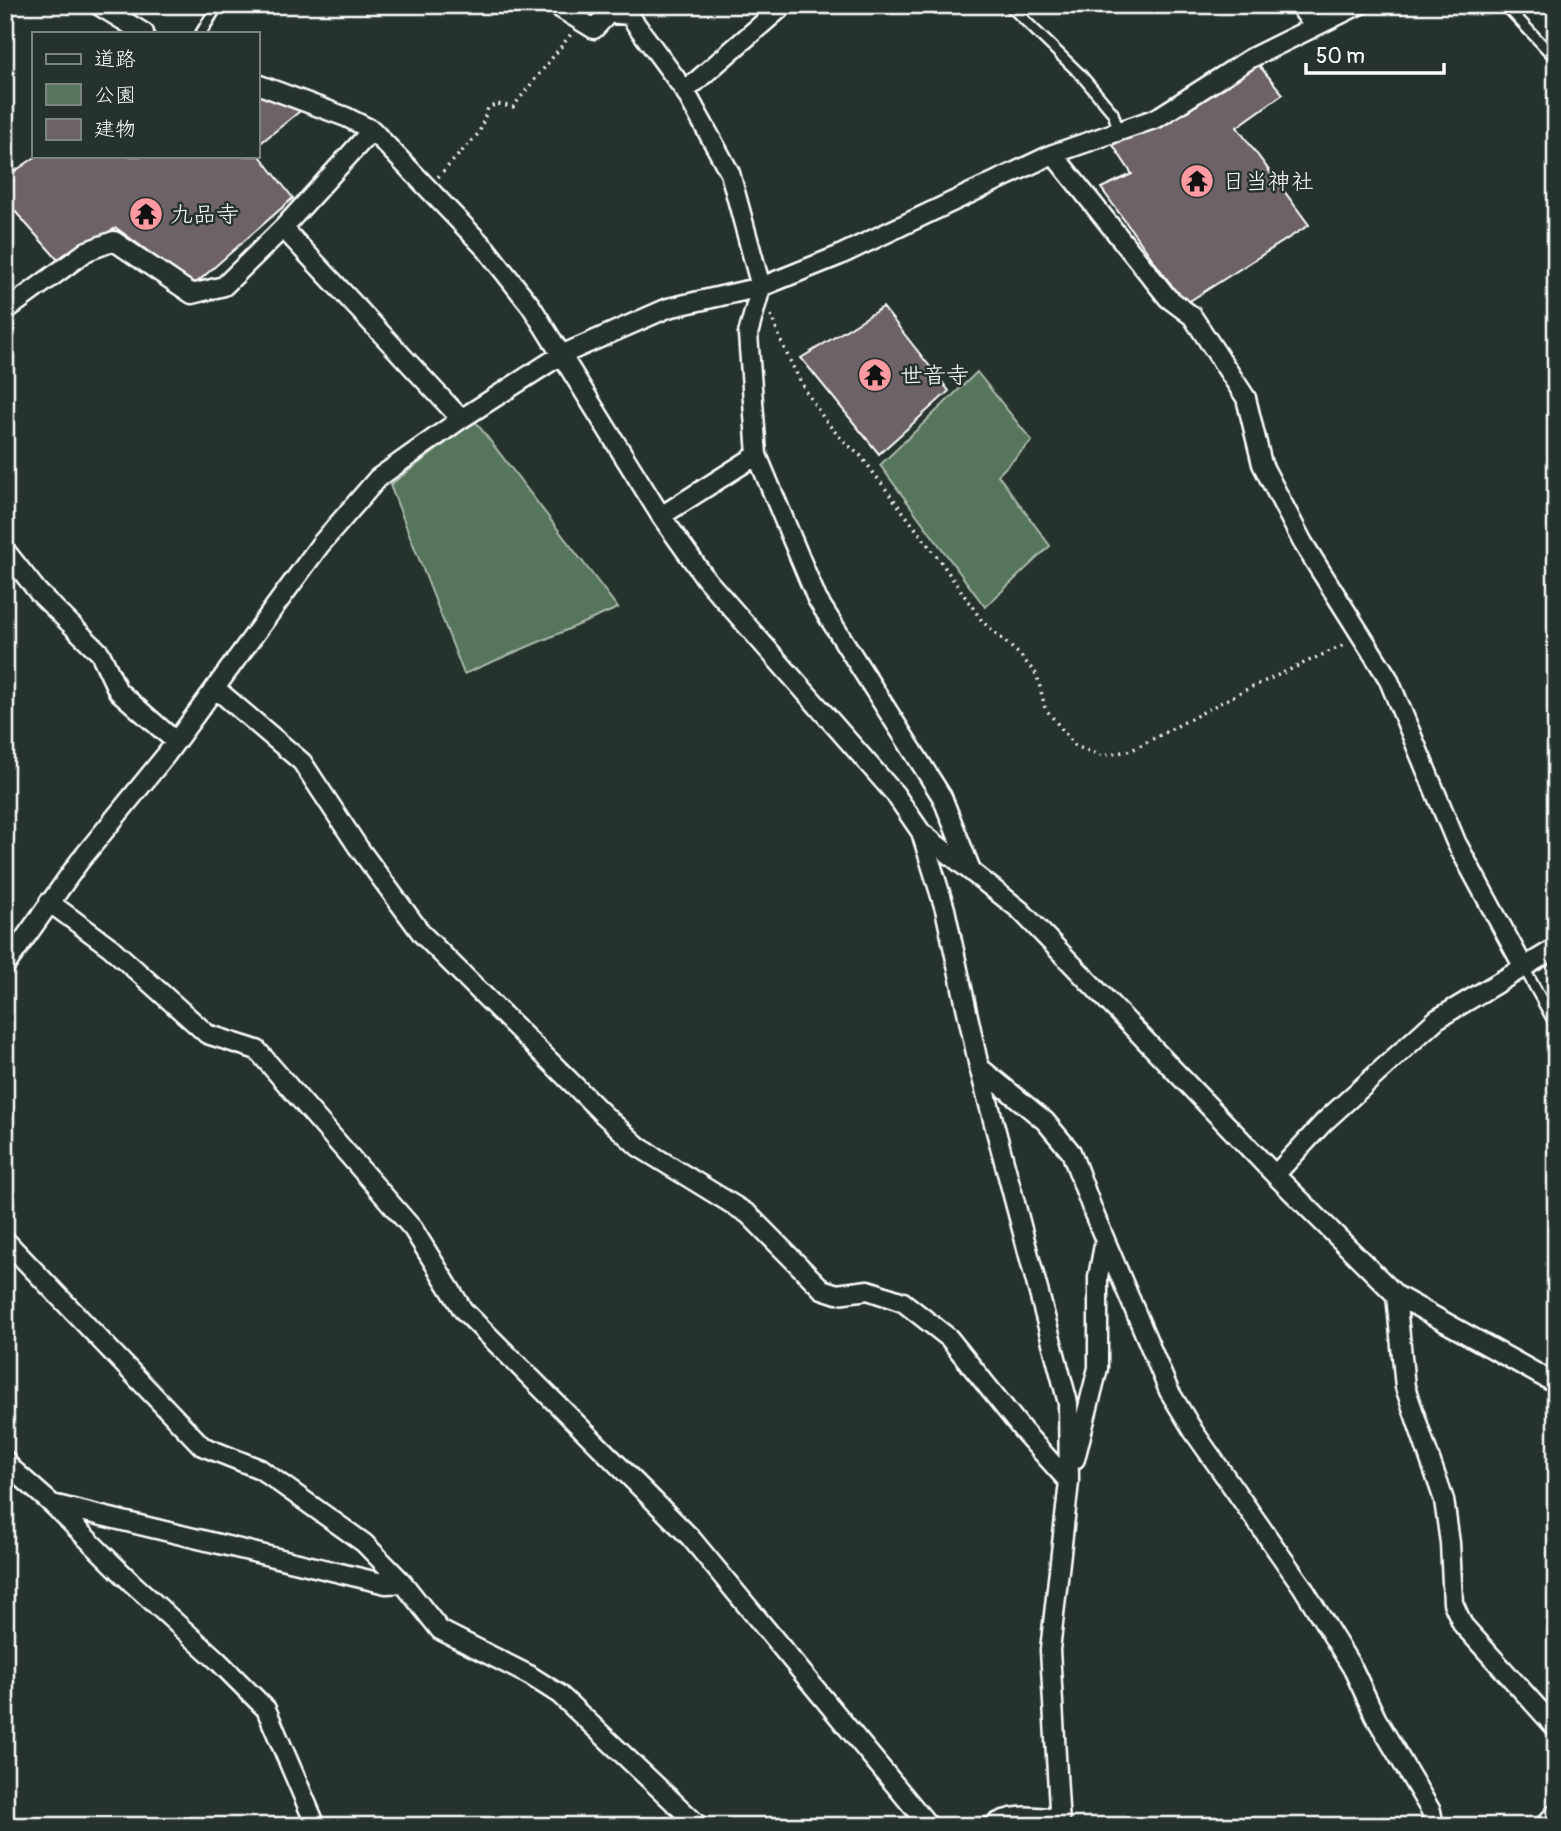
<svg xmlns="http://www.w3.org/2000/svg" width="1561" height="1831" viewBox="0 0 1561 1831" font-family="Pangolin,'Klee One',sans-serif">
  <style>
    .green { fill: #57755d; stroke: #abbaae; stroke-width: 2 }
    .building { fill: #6c6267; stroke: #fff; stroke-width: 2 }
    .lines { fill: none; stroke-linecap: round; stroke-linejoin: round }
    .service-casing { stroke: #fff; stroke-width: 14 }
    .minor-casing { stroke: #fff; stroke-width: 23 }
    .path { stroke: #fff; stroke-width: 3.5; stroke-dasharray: 2 5; stroke-linecap: butt }
    .service { stroke: #26332d; stroke-width: 9 }
    .minor { stroke: #26332d; stroke-width: 18 }
    .labels { text-anchor: middle; dominant-baseline: central; stroke-width: 5; stroke-linejoin: round; paint-order: stroke }
    .poi-label { font-size: 23px; fill: #fff; stroke: #26332d; text-anchor: start }
  </style>
  <rect width="100%" height="100%" fill="#26332d"/>
  <filter id="ink" filterUnits="userSpaceOnUse"><feTurbulence type="fractalNoise" baseFrequency=".0143" numOctaves="2"/><feDisplacementMap in="SourceGraphic" scale="14" xChannelSelector="R" yChannelSelector="G"/><feConvolveMatrix kernelMatrix="1 2 1 2 8 2 1 2 1" color-interpolation-filters="sRGB"/></filter>
  <g filter="url(#ink)">
    <path class="green" d="M 977,372 L 1032,441 L 998,475 L 1050,546 L 985,607 L 880,465 Z
      M 475,421 L 618,608 L 464,674 L 390,485 Z"/>
    <path class="building" d="M 1257,63 L 1283,94 L 1237,127 L 1309,225 L 1185,304 L 1101,188 L 1132,174 L 1113,145 Z
      M 257,86 L 310,103 L 257,146 Z
      M 257,152 L 293,198 L 194,285 L 116,228 L 58,260 L 5,200 L 5,178 L 37,156 L 257,156 Z
      M 883,307 L 949,391 L 879,454 L 801,358 Z"/>
    <g class="lines">
      <g class="service-casing">
        <path id="service" d="M 1009,5 L 1081,75 L 1113,113 L 1119,133
          M 1505,5 L 1556,59
          M 201,33 L 218,5
          M 1523,966 L 1556,1026"/>
      </g>
      <g class="minor-casing">
        <path id="minor" d="M 98,5 L 144,33
          M 555,5 L 594,29 L 609,13 L 629,15 L 685,91 L 730,173 L 761,287 L 748,334 L 757,455 L 661,516
          M 1299,5 L 1314,26
          M 257,84 L 346,117 L 372,130 L 486,249 L 531,306 L 661,516 L 706,579 L 895,794 L 921,832 L 945,909 L 979,1067 L 1068,1403 L 1069,1482 L 1050,1650 L 1060,1826
          M 685,91 L 784,5
          M 1053,154 L 1168,298 L 1192,316 L 1246,398 L 1262,464 L 1303,543 L 1388,678 L 1456,842 L 1523,966
          M 283,228 L 461,419
          M 5,311 L 87,251 L 114,241 L 192,294 L 224,286 L 283,228 L 372,130
          M 757,455 L 817,599 L 942,797 L 971,870
          M 5,550 L 38,592 L 100,653 L 118,691 L 175,741
          M 215,688 L 302,762 L 358,847 L 422,934 L 603,1114 L 639,1147 L 748,1214 L 822,1289 L 837,1294 L 868,1290 L 903,1302 L 949,1338 L 1024,1432 L 1069,1482
          M 921,832 L 1020,910 L 1275,1175 L 1396,1295 L 1556,1384
          M 49,902 L 110,947 L 207,1034 L 257,1050 L 413,1229 L 463,1310 L 690,1537 L 929,1826
          M 5,966 L 79,862 L 166,755 L 320,545 L 378,478 L 461,419 L 561,355 L 668,308 L 761,287 L 838,256 L 1053,154 L 1157,118 L 1251,58 L 1359,5
          M 979,1067 L 1045,1121 L 1071,1152 L 1094,1214 L 1169,1391 L 1194,1432 L 1302,1586 L 1353,1669 L 1376,1718 L 1431,1811 L 1434,1826
          M 1275,1175 L 1324,1122 L 1437,1019 L 1556,948
          M 5,1240 L 202,1446 L 260,1469 L 364,1543 L 403,1583
          M 1396,1295 L 1405,1387 L 1444,1500 L 1450,1543 L 1453,1603 L 1463,1625 L 1556,1728
          M 1075,1459 L 1098,1368 L 1098,1277 L 1105,1240
          M 5,1460 L 11,1468 L 52,1504 L 132,1583 L 217,1660 L 266,1709 L 316,1826
          M 52,1504 L 386,1584 L 403,1583 L 440,1630 L 529,1675 L 559,1694 L 699,1826
          M 992,1826 C 1012,1812 1037,1817 1059,1819
          M 1544,1826 L 1556,1813"/>
      </g>
      <path class="path" d="M 438,177 L 479,133 L 488,108 L 497,104 L 513,107 L 571,34
        M 771,315 C 789,364 818,424 860,455 L 941,562 L 982,621 L 1020,655 L 1037,675 L 1045,708 L 1075,746 L 1103,756 L 1132,750 L 1241,692 L 1346,644"/>
      <use href="#service" class="service"/>
      <use href="#minor" class="minor"/>
    </g>
  </g>
  <defs>
    <g id="temple-disc" transform="scale(1.75)"><circle r="9.5" fill="#ff9aa2" stroke="#26332d"/><path d="M0-6L5-2H3V0L6.5 2.5H4V6H1.5V3h-3V6H-4V2.5H-6.5L-3 0V-2H-5Z" fill="#111"/></g>
  </defs>
  <g fill-rule="evenodd">
    <use href="#temple-disc" x="1197" y="181"/>
    <use href="#temple-disc" x="146" y="214"/>
    <use href="#temple-disc" x="875" y="375"/>
  </g>
  <g class="labels">
    <g class="poi-label">
      <text x="1222" y="181">日当神社</text>
      <text x="170" y="214">九品寺</text>
      <text x="900" y="375">世音寺</text>
    </g>
  </g>
  <rect width="1561" height="1831" fill="none" stroke="#26332d" stroke-width="28"/>
  <rect x="14" y="14" width="1533" height="1803" fill="none" stroke="#fff" stroke-width="2.5" filter="url(#ink)"/>
  <rect x="32" y="32" width="228" height="126" fill="#26332d" stroke="#7d8581" stroke-width="2"/>
  <rect x="46" y="54" width="35" height="10" fill="#26332d" stroke="#7d8581" stroke-width="2"/>
  <text x="94" y="66" font-size="21" fill="#ffffff">道路</text>
  <rect x="46" y="84" width="35" height="21" fill="#57755d" stroke="#7d8581" stroke-width="2"/>
  <text x="94" y="102" font-size="21" fill="#ffffff">公園</text>
  <rect x="46" y="119" width="35" height="21" fill="#6c6267" stroke="#7d8581" stroke-width="2"/>
  <text x="94" y="136" font-size="21" fill="#ffffff">建物</text>
  <path d="M1306 63v10h138v-10" fill="none" stroke="#ffffff" stroke-width="3.5"/>
  <text x="1316" y="63" font-size="21" fill="#ffffff" stroke="#26332d" stroke-width="5" paint-order="stroke">50 m</text>
</svg>
